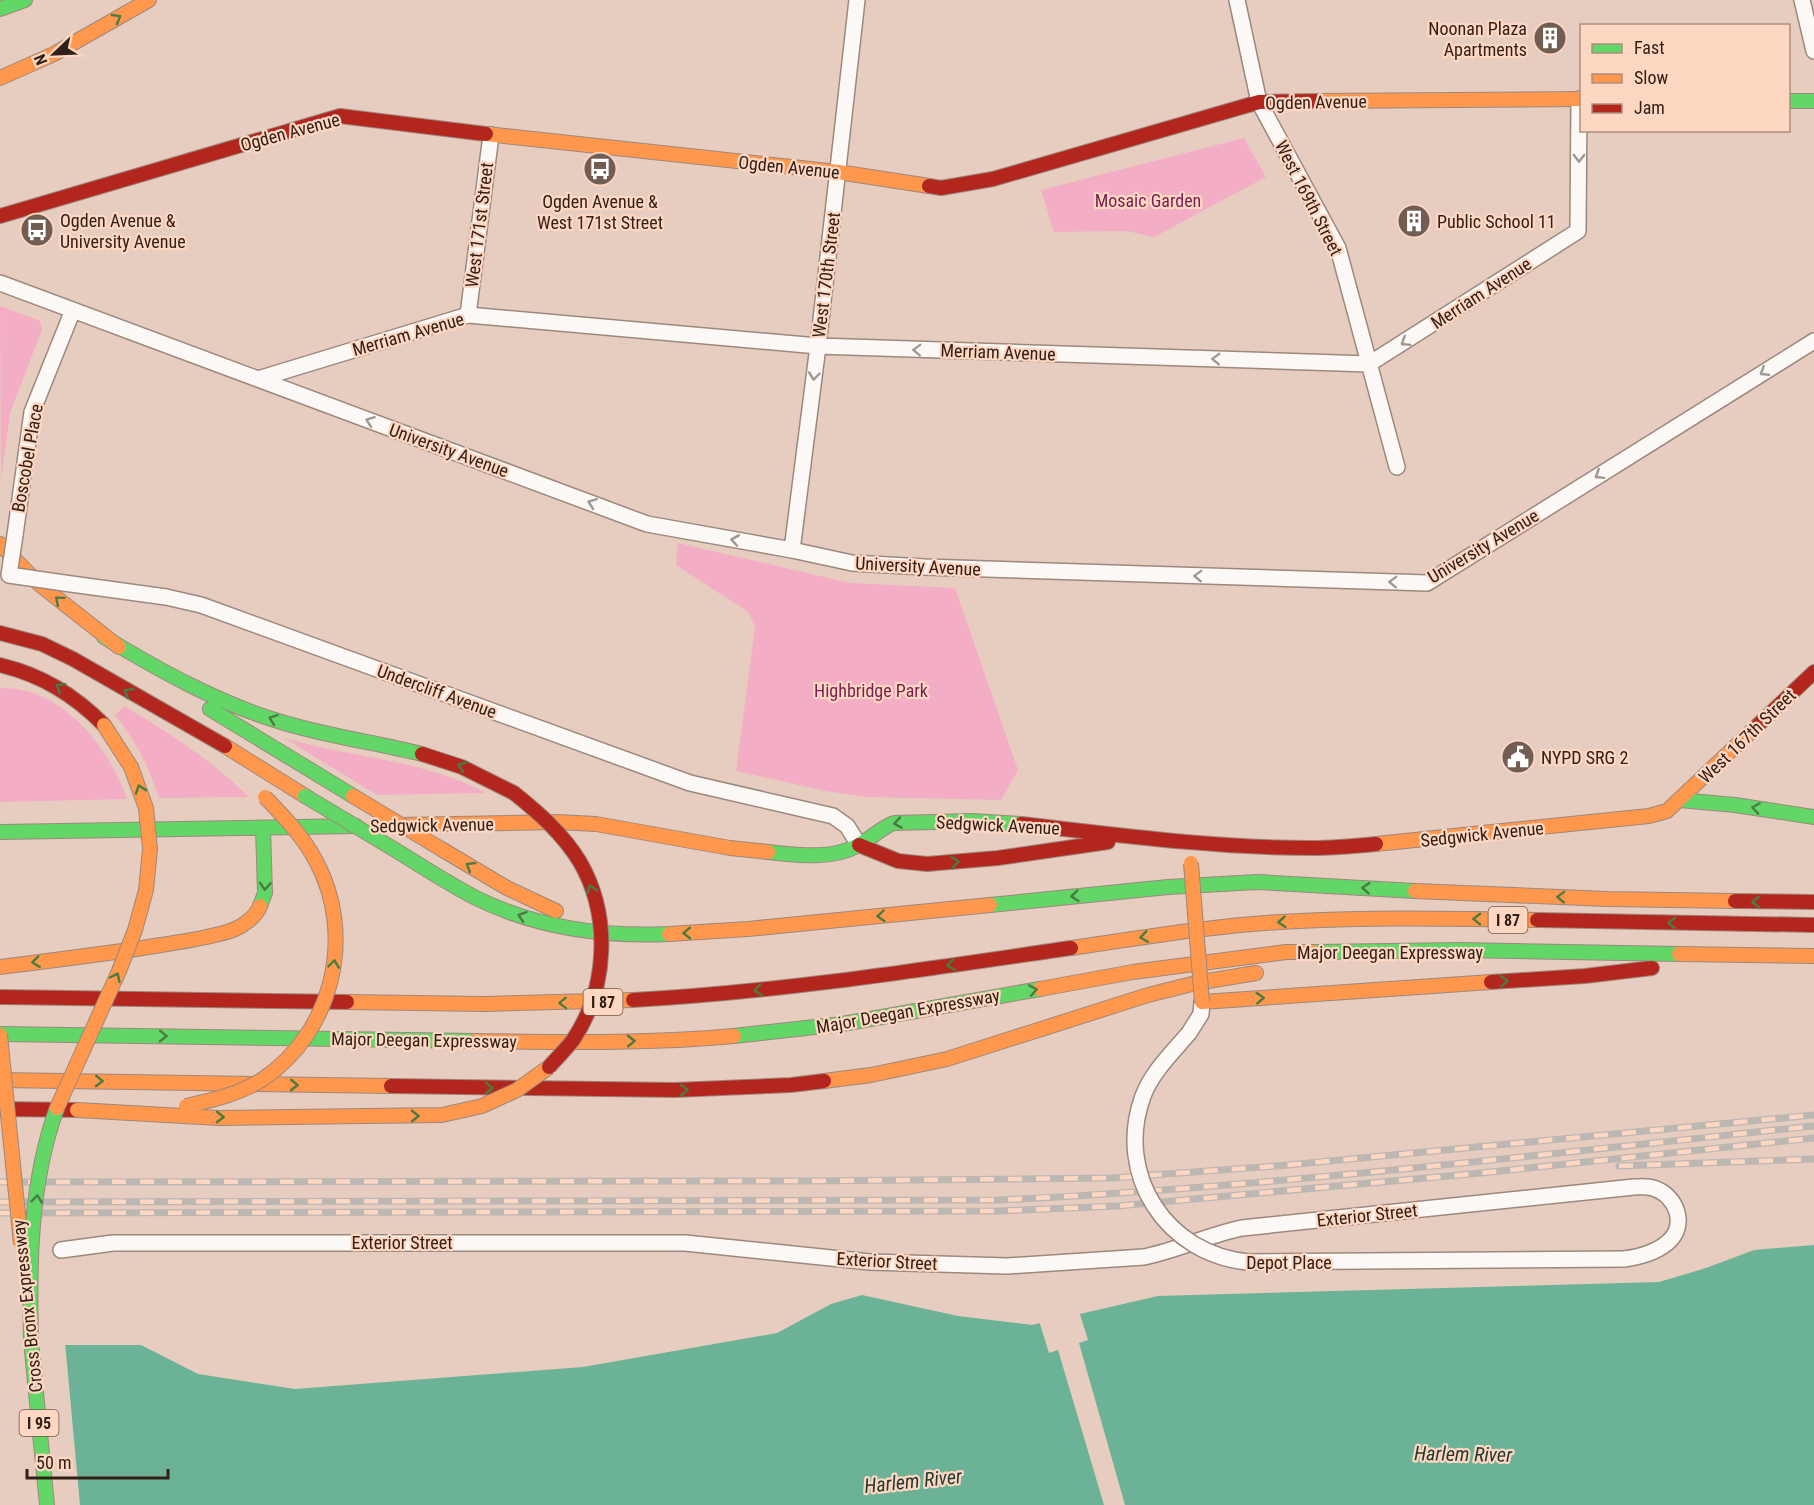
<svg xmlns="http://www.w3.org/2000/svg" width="1814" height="1505" viewBox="0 0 1814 1505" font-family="'Roboto Condensed',sans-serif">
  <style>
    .green { fill: #f3aec5 }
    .water { fill: #6cb296 }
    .pier { fill: #e7cdbf }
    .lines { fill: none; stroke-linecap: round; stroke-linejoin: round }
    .street-casing { stroke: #9c887d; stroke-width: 18 }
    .fast-casing { stroke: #9c887d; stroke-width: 16 }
    .slow-casing { stroke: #9c887d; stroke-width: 16 }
    .jam-casing { stroke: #9c887d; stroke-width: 16 }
    .street { stroke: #fbf8f5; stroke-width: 15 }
    .fast { stroke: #63d668; stroke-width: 14 }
    .slow { stroke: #ff974d; stroke-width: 14 }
    .jam { stroke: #b3261e; stroke-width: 14 }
    .rail-casing { stroke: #bdb7b4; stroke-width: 7 }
    .rail { stroke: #fed7c2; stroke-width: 4.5; stroke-dasharray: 14; stroke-linecap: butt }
    .street-bridge-casing { stroke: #9c887d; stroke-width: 18; stroke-linecap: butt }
    .fast-bridge-casing { stroke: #9c887d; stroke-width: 16; stroke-linecap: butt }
    .slow-bridge-casing { stroke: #9c887d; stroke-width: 16; stroke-linecap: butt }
    .jam-bridge-casing { stroke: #9c887d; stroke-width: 16; stroke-linecap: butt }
    .street-bridge { stroke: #fbf8f5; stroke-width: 15 }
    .fast-bridge { stroke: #63d668; stroke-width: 14 }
    .slow-bridge { stroke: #ff974d; stroke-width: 14 }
    .jam-bridge { stroke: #b3261e; stroke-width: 14 }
    .oneway { stroke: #4a7b40 }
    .oneway2 { stroke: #a19791 }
    .labels { text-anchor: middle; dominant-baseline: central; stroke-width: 4.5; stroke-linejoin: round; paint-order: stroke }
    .shield { fill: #fed7c2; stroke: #6f574a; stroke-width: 1.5 }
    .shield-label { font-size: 16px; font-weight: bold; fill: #322017 }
    .poi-label { font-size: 18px; fill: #322017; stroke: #fed7c2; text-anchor: start }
    .street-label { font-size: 18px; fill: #322017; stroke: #fed7c2 }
    .park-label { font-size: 18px; fill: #791e53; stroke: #fed7c2 }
    .water-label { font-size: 20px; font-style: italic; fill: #233b32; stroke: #fed7c2 }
  </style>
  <rect width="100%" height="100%" fill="#e7cdbf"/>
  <path class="green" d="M 1244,138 L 1266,177 L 1154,237 L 1126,231 L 1054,232 L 1041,190 Z
    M 0,306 L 40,321 L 42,330 L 10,413 L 1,481 Z
    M 678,543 L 850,583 L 955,588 L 1018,770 L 1001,800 L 866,797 L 825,791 L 736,771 L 755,627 L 748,612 L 676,565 Z
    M 0,688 C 62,686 109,747 127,799 L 0,802 Z
    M 124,706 C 169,733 212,760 249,797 L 159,798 C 149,767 136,741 115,715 Z
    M 284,738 C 351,758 423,759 486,793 L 377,795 Z"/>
  <path class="water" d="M 1814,1245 L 1814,1505 L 0,1505 L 0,1345 L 141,1345 L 198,1374 L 295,1389 L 583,1367 L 777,1333 L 831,1304 L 862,1295 L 958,1316 L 1032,1325 L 1158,1296 L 1659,1282 L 1706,1268 L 1754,1250 Z"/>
  <path class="pier" d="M 1079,1311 L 1088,1340 L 1079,1343 L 1125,1505 L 1104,1505 L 1058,1350 L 1049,1353 L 1039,1321 Z
    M 0,1342 L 65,1342 L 80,1505 L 0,1505 Z"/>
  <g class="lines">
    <g class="street-casing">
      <path id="street" d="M 1237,0 L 1259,102 L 1338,248 L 1397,467
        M 1802,0 L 1814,51
        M 0,283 L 647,524 L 792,550 L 852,563 L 925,567 L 1427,583 L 1814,341
        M 468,315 L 491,135
        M 258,379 L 468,315 L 818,346 L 1369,364 L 1578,231 L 1579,99
        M 15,535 L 32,412 L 73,310
        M 792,550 L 818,346 L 857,0
        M 64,583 L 166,597 L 201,605 L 690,783 L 833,816 L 847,826 L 859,845
        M 1189,1033 L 1201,1014 L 1202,1002
        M 61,1250 L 113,1243 L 685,1243 L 870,1262 L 1007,1266 L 1144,1257 C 1178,1250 1208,1235 1242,1228 L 1634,1187 C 1640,1187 1647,1186 1653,1188 C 1677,1195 1688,1226 1667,1243 C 1655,1253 1639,1257 1624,1259"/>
    </g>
    <g class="fast-casing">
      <path id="fast" d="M 0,9 L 25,0
        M 1788,101 L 1814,101
        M 104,637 C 159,670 216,702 278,721 C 325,736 374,742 422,754
        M 210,709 L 353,796
        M 1680,800 L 1735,805 L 1814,817
        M 0,832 L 356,826
        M 397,851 C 423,867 449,884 476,898 C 537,928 602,937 669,934
        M 768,852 C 797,855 830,860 857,846 C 871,839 880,828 894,823 L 971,821 L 1021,824
        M 990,905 L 1168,887 L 1257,882 L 1415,891
        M 260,906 L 265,893 L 263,828
        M 1313,952 L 1461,950 L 1679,954
        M 0,1034 L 475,1041
        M 734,1036 L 842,1024 L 1040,989
        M 31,1341 L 47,1505"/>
    </g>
    <g class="slow-casing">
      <path id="slow" d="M 0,78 L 54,54 L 149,0
        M 1316,101 L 1582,99
        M 486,134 L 838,172 L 929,186
        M 0,544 L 39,584 L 119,647
        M 225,746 L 305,796
        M 400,825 L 557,822 L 596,824 L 730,848 L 768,852
        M 1376,844 L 1649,816 L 1667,811 L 1758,725
        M 443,850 L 507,888 L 556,911
        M 1415,891 L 1607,899 L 1735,901
        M 669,934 L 748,929 L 990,905
        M 1071,948 C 1146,937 1223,924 1299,921 C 1378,917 1457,919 1537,920
        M 1679,954 L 1814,956
        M 0,967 C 54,960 107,954 161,945 C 185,941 210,938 233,930 C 243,926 256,917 260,906
        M 1040,989 L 1133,972 L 1286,952 L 1313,952
        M 347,1002 L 484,1004 L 633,1000
        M 1202,1002 L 1491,982
        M 475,1041 C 561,1042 648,1044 734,1036
        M 0,1080 L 391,1086
        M 824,1081 L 871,1075 L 947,1059 L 1148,995 L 1196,983 L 1256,973"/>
    </g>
    <g class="jam-casing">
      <path id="jam" d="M 929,186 L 941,188 L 993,179 L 1259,102 L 1316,101
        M 0,216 L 340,116 L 486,134
        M 0,633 L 42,644 L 73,659 L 225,746
        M 0,665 C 42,675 74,695 104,725
        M 1758,725 L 1814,672
        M 422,754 L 462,767 L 514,793
        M 1021,824 C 1118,835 1215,848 1312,848 C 1334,848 1355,846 1376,844
        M 859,845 L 898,861 L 927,864 L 998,858 L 1108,842
        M 1735,901 L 1814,902
        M 1537,920 L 1814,925
        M 1491,982 L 1585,976 L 1652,968
        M 0,997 L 347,1002
        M 633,1000 C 780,992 926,969 1071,948
        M 391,1086 L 675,1090 L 791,1085 L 824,1081
        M 0,1109 L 77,1110"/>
    </g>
    <use href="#street" class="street"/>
    <use href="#fast" class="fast"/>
    <use href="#slow" class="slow"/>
    <use href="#jam" class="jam"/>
    <g class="rail-casing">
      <path id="rail" d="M 1619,1166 L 1814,1159
        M 0,1182 L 808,1181 L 1112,1178 L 1277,1166 L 1814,1115
        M 0,1202 L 999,1200 C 1271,1187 1543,1154 1814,1126
        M 0,1213 L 999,1211 L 1117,1206 L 1481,1173 L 1814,1138"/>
    </g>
    <use href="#rail" class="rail"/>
    <g class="street-bridge-casing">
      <path id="street-bridge" d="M 15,535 L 9,575 L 64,583
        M 1189,1033 C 1172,1053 1152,1072 1143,1096 C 1114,1175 1167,1255 1249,1262 L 1624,1259"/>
    </g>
    <g class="fast-bridge-casing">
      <path id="fast-bridge" d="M 305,796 L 397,851
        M 31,1341 C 29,1263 30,1182 57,1108"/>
    </g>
    <g class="slow-bridge-casing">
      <path id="slow-bridge" d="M 353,796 L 443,850
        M 1191,863 L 1202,1002
        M 0,1035 L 21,1244
        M 186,1106 C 213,1100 240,1094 263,1079 C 333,1032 356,935 316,861 C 303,836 284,817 265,797
        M 57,1108 L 119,971 L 135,930 L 146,890 L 150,849 L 146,808 L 131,767 L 104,725
        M 77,1110 L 219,1118 L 442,1115 L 482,1106 L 517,1090 L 549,1067"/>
    </g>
    <g class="jam-bridge-casing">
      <path id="jam-bridge" d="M 514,793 C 539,813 563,834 580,862 C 611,916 608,988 573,1040 C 566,1049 557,1058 549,1067"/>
    </g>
    <use href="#street-bridge" class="street-bridge"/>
    <use href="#fast-bridge" class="fast-bridge"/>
    <use href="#slow-bridge" class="slow-bridge"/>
    <use href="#jam-bridge" class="jam-bridge"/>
  </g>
  <defs><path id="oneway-chevron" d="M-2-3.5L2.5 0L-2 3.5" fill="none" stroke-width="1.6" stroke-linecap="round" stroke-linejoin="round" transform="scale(1.5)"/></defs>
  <g class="oneway">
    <use href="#oneway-chevron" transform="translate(117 18) rotate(-30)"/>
    <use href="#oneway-chevron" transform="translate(59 600) rotate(-140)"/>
    <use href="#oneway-chevron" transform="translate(60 687) rotate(-148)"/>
    <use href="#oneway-chevron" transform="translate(128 692) rotate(-149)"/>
    <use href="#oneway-chevron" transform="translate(273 719) rotate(-160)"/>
    <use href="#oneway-chevron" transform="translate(462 766) rotate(-159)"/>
    <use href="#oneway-chevron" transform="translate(140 789) rotate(-109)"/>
    <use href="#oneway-chevron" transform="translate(1756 808) rotate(-172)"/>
    <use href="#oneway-chevron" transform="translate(898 823) rotate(171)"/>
    <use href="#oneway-chevron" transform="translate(955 862) rotate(-6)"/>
    <use href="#oneway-chevron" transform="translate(470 866) rotate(-149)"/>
    <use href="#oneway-chevron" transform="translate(265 886) rotate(93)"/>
    <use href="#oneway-chevron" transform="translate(1366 888) rotate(-176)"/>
    <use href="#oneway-chevron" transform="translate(591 889) rotate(-109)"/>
    <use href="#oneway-chevron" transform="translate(1075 896) rotate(174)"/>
    <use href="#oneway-chevron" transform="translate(1561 897) rotate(-178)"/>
    <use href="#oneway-chevron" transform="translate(1756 902) rotate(-180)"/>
    <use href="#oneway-chevron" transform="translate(522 916) rotate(-161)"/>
    <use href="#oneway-chevron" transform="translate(881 916) rotate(175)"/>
    <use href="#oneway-chevron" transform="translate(1477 919) rotate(-179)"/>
    <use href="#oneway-chevron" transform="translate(1282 922) rotate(176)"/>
    <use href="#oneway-chevron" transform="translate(1672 923) rotate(-179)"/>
    <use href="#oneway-chevron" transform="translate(687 933) rotate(179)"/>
    <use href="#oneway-chevron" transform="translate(1144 937) rotate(172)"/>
    <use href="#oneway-chevron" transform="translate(36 962) rotate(173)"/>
    <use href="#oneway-chevron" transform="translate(334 964) rotate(-83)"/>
    <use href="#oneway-chevron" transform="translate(951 965) rotate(172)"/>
    <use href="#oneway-chevron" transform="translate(116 977) rotate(-65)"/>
    <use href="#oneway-chevron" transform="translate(1504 981) rotate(-4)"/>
    <use href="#oneway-chevron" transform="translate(758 990) rotate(174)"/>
    <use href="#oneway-chevron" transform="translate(1033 990) rotate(-10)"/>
    <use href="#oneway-chevron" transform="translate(1260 998) rotate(-4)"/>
    <use href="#oneway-chevron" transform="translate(563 1003) rotate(178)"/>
    <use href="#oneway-chevron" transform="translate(163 1036) rotate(1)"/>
    <use href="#oneway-chevron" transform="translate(631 1041) rotate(-1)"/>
    <use href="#oneway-chevron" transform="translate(99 1081) rotate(1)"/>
    <use href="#oneway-chevron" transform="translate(294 1085) rotate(1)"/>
    <use href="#oneway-chevron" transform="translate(489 1088) rotate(1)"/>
    <use href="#oneway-chevron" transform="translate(684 1090) rotate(-1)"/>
    <use href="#oneway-chevron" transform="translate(415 1116) rotate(-1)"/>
    <use href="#oneway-chevron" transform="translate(220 1117) rotate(1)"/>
    <use href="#oneway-chevron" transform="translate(37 1199) rotate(-83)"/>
  </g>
  <g class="oneway2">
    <use href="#oneway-chevron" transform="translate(1579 158) rotate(90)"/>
    <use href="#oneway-chevron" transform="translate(1405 342) rotate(148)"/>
    <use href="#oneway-chevron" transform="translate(917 350) rotate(-178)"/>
    <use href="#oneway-chevron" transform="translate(1216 359) rotate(-178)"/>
    <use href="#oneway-chevron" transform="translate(1764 372) rotate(148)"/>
    <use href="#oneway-chevron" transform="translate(814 376) rotate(97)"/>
    <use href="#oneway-chevron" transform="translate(370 421) rotate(-160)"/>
    <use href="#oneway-chevron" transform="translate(1599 475) rotate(148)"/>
    <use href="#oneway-chevron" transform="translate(592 503) rotate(-160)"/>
    <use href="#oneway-chevron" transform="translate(735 540) rotate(-170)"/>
    <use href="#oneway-chevron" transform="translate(1198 576) rotate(-178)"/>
    <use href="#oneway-chevron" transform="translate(1393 582) rotate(-178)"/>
  </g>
  <defs>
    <g id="building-disc" transform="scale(1.725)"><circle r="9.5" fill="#715d52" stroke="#fed7c2"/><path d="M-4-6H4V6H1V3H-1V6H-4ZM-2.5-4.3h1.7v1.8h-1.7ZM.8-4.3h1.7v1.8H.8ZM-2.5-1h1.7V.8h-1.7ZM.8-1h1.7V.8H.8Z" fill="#fff"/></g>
    <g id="bus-disc" transform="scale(1.725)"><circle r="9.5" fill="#715d52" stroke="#fed7c2"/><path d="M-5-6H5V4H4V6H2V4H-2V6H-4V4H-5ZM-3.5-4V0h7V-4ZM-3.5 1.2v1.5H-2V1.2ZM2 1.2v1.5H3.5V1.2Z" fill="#fff"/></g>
    <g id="civic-disc" transform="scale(1.725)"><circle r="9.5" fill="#715d52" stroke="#fed7c2"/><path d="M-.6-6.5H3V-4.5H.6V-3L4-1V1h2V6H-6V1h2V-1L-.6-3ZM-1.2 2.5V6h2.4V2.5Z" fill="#fff"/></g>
  </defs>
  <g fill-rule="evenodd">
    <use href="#building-disc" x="1550" y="38"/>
    <use href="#bus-disc" x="600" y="169"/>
    <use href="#building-disc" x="1414" y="221"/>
    <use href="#bus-disc" x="37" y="230"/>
    <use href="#civic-disc" x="1518" y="757"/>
  </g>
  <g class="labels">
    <g class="shield">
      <rect x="1488.5" y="907" width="39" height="26" rx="4.5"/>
      <rect x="583.5" y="989" width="39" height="26" rx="4.5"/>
      <rect x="19.5" y="1410" width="39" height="26" rx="4.5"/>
    </g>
    <g class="shield-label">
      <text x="1508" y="920">I 87</text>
      <text x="603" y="1002">I 87</text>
      <text x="39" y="1423">I 95</text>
    </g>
    <g class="poi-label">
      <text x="1527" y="28" text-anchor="end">Noonan Plaza<tspan x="1527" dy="21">Apartments</tspan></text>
      <text x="600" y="201" text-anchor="middle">Ogden Avenue &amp;<tspan x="600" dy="21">West 171st Street</tspan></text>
      <text x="60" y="220">Ogden Avenue &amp;<tspan x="60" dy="21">University Avenue</tspan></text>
      <text x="1437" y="221">Public School 11</text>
      <text x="1541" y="757">NYPD SRG 2</text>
    </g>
    <g class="street-label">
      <text transform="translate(1316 102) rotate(-1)">Ogden Avenue</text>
      <text transform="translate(290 132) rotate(-15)">Ogden Avenue</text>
      <text transform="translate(789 167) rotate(6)">Ogden Avenue</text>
      <text transform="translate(1309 198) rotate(63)">West 169th Street</text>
      <text transform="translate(479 225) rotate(-83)">West 171st Street</text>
      <text transform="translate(826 275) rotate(-83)">West 170th Street</text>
      <text transform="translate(1481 293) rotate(-33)">Merriam Avenue</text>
      <text transform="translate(408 334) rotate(-16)">Merriam Avenue</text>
      <text transform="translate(998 352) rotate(2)">Merriam Avenue</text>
      <text transform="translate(449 450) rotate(20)">University Avenue</text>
      <text transform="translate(27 458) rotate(-80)">Boscobel Place</text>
      <text transform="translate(1483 546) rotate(-31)">University Avenue</text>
      <text transform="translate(918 566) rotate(3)">University Avenue</text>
      <text transform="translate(437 691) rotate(20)">Undercliff Avenue</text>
      <text transform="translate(1747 736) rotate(-44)">West 167th Street</text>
      <text transform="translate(432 825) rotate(-1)">Sedgwick Avenue</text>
      <text transform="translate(998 825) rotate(3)">Sedgwick Avenue</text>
      <text transform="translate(1482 834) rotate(-6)">Sedgwick Avenue</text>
      <text x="1390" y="952">Major Deegan Expressway</text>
      <text transform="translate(908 1011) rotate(-10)">Major Deegan Expressway</text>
      <text transform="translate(424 1040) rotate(1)">Major Deegan Expressway</text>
      <text transform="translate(1367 1215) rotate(-6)">Exterior Street</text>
      <text x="402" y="1242">Exterior Street</text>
      <text transform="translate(887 1261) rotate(3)">Exterior Street</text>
      <text x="1289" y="1262">Depot Place</text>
      <text transform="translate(27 1306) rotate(-96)">Cross Bronx Expressway</text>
    </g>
    <g class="park-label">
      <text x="1148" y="200">Mosaic Garden</text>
      <text x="871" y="690">Highbridge Park</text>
    </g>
    <g class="water-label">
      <text transform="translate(1463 1454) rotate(1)">Harlem River</text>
      <text transform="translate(913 1481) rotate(-6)">Harlem River</text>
    </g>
  </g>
  <rect x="1580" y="24" width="210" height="108" fill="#fed7c2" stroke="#ac8e7e" stroke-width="1.5"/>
  <rect x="1592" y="44" width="30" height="9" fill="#63d668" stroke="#ac8e7e" stroke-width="1.5"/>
  <text x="1634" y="54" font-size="18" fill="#322017">Fast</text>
  <rect x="1592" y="74" width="30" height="9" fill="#ff974d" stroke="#ac8e7e" stroke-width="1.5"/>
  <text x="1634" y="84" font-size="18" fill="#322017">Slow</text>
  <rect x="1592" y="104" width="30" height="9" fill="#b3261e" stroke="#ac8e7e" stroke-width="1.5"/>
  <text x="1634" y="114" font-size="18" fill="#322017">Jam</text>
  <g transform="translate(54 54) rotate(247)" stroke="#fed7c2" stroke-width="4.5" paint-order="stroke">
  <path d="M0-4.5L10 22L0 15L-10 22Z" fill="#322017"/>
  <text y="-9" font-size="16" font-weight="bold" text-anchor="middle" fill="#322017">N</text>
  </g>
  <path d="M27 1469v9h141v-9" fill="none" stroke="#322017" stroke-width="3"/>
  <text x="36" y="1469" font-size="18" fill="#322017" stroke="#fed7c2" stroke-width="4.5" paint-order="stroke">50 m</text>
</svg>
